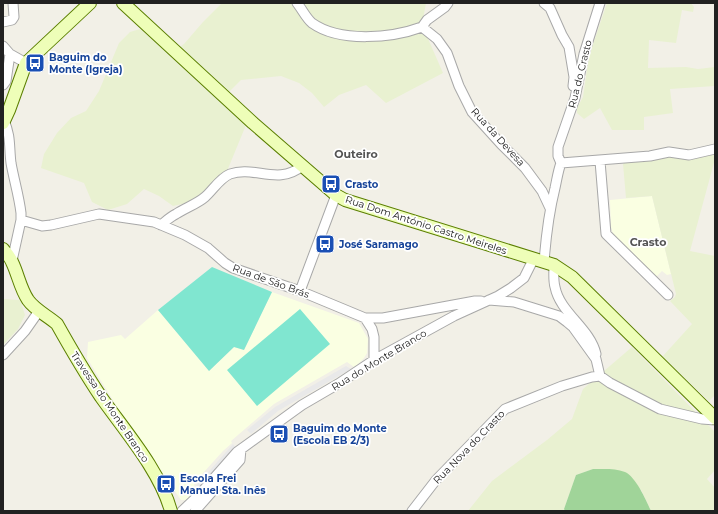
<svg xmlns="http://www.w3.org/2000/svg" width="718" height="514" viewBox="0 0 718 514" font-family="Montserrat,sans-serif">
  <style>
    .education { fill: #faffe2 }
    .farmland { fill: #e9f1d1 }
    .forest { fill: #a0d499 }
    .pitch { fill: #80e6d0 }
    .parking { fill: #e9e9e9 }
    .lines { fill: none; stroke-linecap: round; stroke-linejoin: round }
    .street-casing { stroke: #a8a8a8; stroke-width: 11 }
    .secondary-casing { stroke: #5b7f00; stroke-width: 14 }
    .street { stroke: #fff; stroke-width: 9 }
    .secondary { stroke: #eefeb8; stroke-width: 12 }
    .labels { text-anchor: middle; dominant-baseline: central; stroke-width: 3.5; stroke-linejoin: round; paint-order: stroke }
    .transit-label { font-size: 10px; font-weight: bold; fill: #164399; stroke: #fff; text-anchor: start }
    .street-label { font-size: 10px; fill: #212121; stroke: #fff }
    .neighbourhood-label { font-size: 11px; font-weight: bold; fill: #545454; stroke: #fff }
  </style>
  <rect width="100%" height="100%" fill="#f2f0e7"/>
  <path class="education" d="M 652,196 L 671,274 L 667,275 L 662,271 L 655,278 L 613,234 L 611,227 L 610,200 Z
    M 272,292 L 359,323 L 368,339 L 367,353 L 364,358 L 357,365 L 354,367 L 347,362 L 274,404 L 231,441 L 232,443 L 223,451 L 194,483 L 195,491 L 186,500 L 181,500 L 127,423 L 87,358 L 88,342 L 121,335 L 125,339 L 158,310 L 209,371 L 234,347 L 244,350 Z"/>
  <path class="farmland" d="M 222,3 L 426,3 L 422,25 L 443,73 L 386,103 L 366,85 L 339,95 L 324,107 L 312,93 L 299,83 L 281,76 L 241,80 L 221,100 L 246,125 L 225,176 L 191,202 L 173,206 L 159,196 L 144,189 L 127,204 L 108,210 L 92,202 L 84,183 L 41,168 L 44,154 L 57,133 L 71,118 L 86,111 L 99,91 L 119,43 L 130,32 L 140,29 L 169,54 L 184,44 L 203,22 Z
    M 607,3 L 674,3 L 675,4 L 679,3 L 691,3 L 694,7 L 693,12 L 682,10 L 676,43 L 649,40 L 648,68 L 686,67 L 698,69 L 715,67 L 715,86 L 670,89 L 673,113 L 644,117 L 644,130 L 612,130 L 600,108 L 584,119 L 577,113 L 577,108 L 583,97 L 589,56 Z
    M 714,152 L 715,159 L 690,251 L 715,256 L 715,395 L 709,401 L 662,357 L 692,324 L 670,301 L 675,297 L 676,294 L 652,196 L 626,198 L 623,164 L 625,162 L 669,154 Z
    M 3,299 L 20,300 L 25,315 L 18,329 L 3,345 Z
    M 632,347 L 715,432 L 715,470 L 707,479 L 715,488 L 715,511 L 651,511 L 641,490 L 613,470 L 593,469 L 576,475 L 564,509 L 565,511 L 468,511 L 492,481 L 547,440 L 572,419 L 583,389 Z"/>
  <path class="forest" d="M 593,469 C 604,469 615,468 625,472 C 636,477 646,500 651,511 L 565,511 L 564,509 L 576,475 Z"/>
  <path class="pitch" d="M 212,267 L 272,292 L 244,350 L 234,347 L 209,371 L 158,310 Z
    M 300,309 L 330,344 L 257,406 L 227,370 Z"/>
  <path class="parking" d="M 346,366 L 351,369 L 278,411 L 251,434 L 247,430 L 275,407 Z
    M 233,444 L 236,448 L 197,492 L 196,486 Z"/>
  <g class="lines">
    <g class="street-casing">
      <path id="street" d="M 297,3 C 302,9 306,18 312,23 C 340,43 392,38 422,27
        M 544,3 L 550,8 L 562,35 L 569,47 L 574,77 L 573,86
        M 3,22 L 12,20 L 14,17 L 13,3
        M 422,27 L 437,39 L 447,53 L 459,86 L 472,112 L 501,144 L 525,168 L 542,191 L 550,208
        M 422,27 L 427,20 L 445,7 L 448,3
        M 3,46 L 10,54 L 26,63
        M 3,85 L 6,81 L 10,54
        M 4,121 C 11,135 9,148 11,163 C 14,180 19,196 21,213 L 21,220 L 12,261
        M 600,161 L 606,234 L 668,295
        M 561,163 L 650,156 L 669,152 L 689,155 L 715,149
        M 21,220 L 42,226 L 51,225 L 99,214 L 154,222 L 185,235 L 208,248 L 225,263 L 233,268 L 300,291 L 365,318 L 372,329 L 374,337 L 374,360
        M 161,225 C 166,221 170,217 176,214 C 185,208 197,204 205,197 C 213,190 220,178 230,174 C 254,165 278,186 302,166
        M 544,262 C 546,236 549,212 555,188 C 557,179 558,171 561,163 L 558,156 L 558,147 L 575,98 L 584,54 L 600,3
        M 554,265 C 554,272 553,280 555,287 C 560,313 590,328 596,354
        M 300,291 L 336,195
        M 489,300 L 514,302 L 559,316 L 567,322 L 573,327 L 596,359 L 600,376
        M 365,318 L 383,318 L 475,301 L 481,301
        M 3,355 L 25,331 L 39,311
        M 182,511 L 200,494 L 237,452 L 302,405 L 338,384 L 374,360 L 454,316 L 498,296 L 511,288 L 524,278 L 534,258
        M 195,511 L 240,460 L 241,449
        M 412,511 L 436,480 L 505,409 L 562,386 L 592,377 L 600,376 L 610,383 L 660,409 L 702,419 L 715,420"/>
    </g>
    <g class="secondary-casing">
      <path id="secondary" d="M 123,3 L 253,123 L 336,195 L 345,200 L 554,265 L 572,277 L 715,418
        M 3,123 L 9,110 L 26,63 L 90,3
        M 3,249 C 6,253 10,257 12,262 C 18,274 20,288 28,300 C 35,310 48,316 57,324 C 71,349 85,373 101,397 C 125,431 160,471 171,511"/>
    </g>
    <use href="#street" class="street"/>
    <use href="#secondary" class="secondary"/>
  </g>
  <defs>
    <g id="bus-square" transform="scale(1)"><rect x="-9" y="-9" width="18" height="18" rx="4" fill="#1a4fb4" stroke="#fff"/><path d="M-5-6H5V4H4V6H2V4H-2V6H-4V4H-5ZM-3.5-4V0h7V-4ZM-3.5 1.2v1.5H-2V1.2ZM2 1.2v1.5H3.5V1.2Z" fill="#fff"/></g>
  </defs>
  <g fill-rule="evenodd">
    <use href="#bus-square" x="35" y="63"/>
    <use href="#bus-square" x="331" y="184"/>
    <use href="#bus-square" x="325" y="244"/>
    <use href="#bus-square" x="279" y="434"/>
    <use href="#bus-square" x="166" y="484"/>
  </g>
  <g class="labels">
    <g class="transit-label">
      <text x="49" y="57">Baguim do<tspan x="49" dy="12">Monte (Igreja)</tspan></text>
      <text x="345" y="184">Crasto</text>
      <text x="339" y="244">José Saramago</text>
      <text x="293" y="428">Baguim do Monte<tspan x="293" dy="12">(Escola EB 2/3)</tspan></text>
      <text x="180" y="478">Escola Frei<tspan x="180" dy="12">Manuel Sta. Inês</tspan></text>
    </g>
    <g class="street-label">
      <text transform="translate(580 74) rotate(-76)">Rua do Crasto</text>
      <text transform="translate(498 137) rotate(48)">Rua da Devesa</text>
      <text transform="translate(426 225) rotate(18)">Rua Dom António Castro Meireles</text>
      <text transform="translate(271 281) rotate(20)">Rua de São Brás</text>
      <text transform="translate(379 360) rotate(-31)">Rua do Monte Branco</text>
      <text transform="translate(110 407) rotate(56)">Travessa do Monte Branco</text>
      <text transform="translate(469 447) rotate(-46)">Rua Nova do Crasto</text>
    </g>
    <g class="neighbourhood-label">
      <text x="356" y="154">Outeiro</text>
      <text x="648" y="242">Crasto</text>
    </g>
  </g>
  <rect width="718" height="514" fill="none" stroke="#212121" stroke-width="8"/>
</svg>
